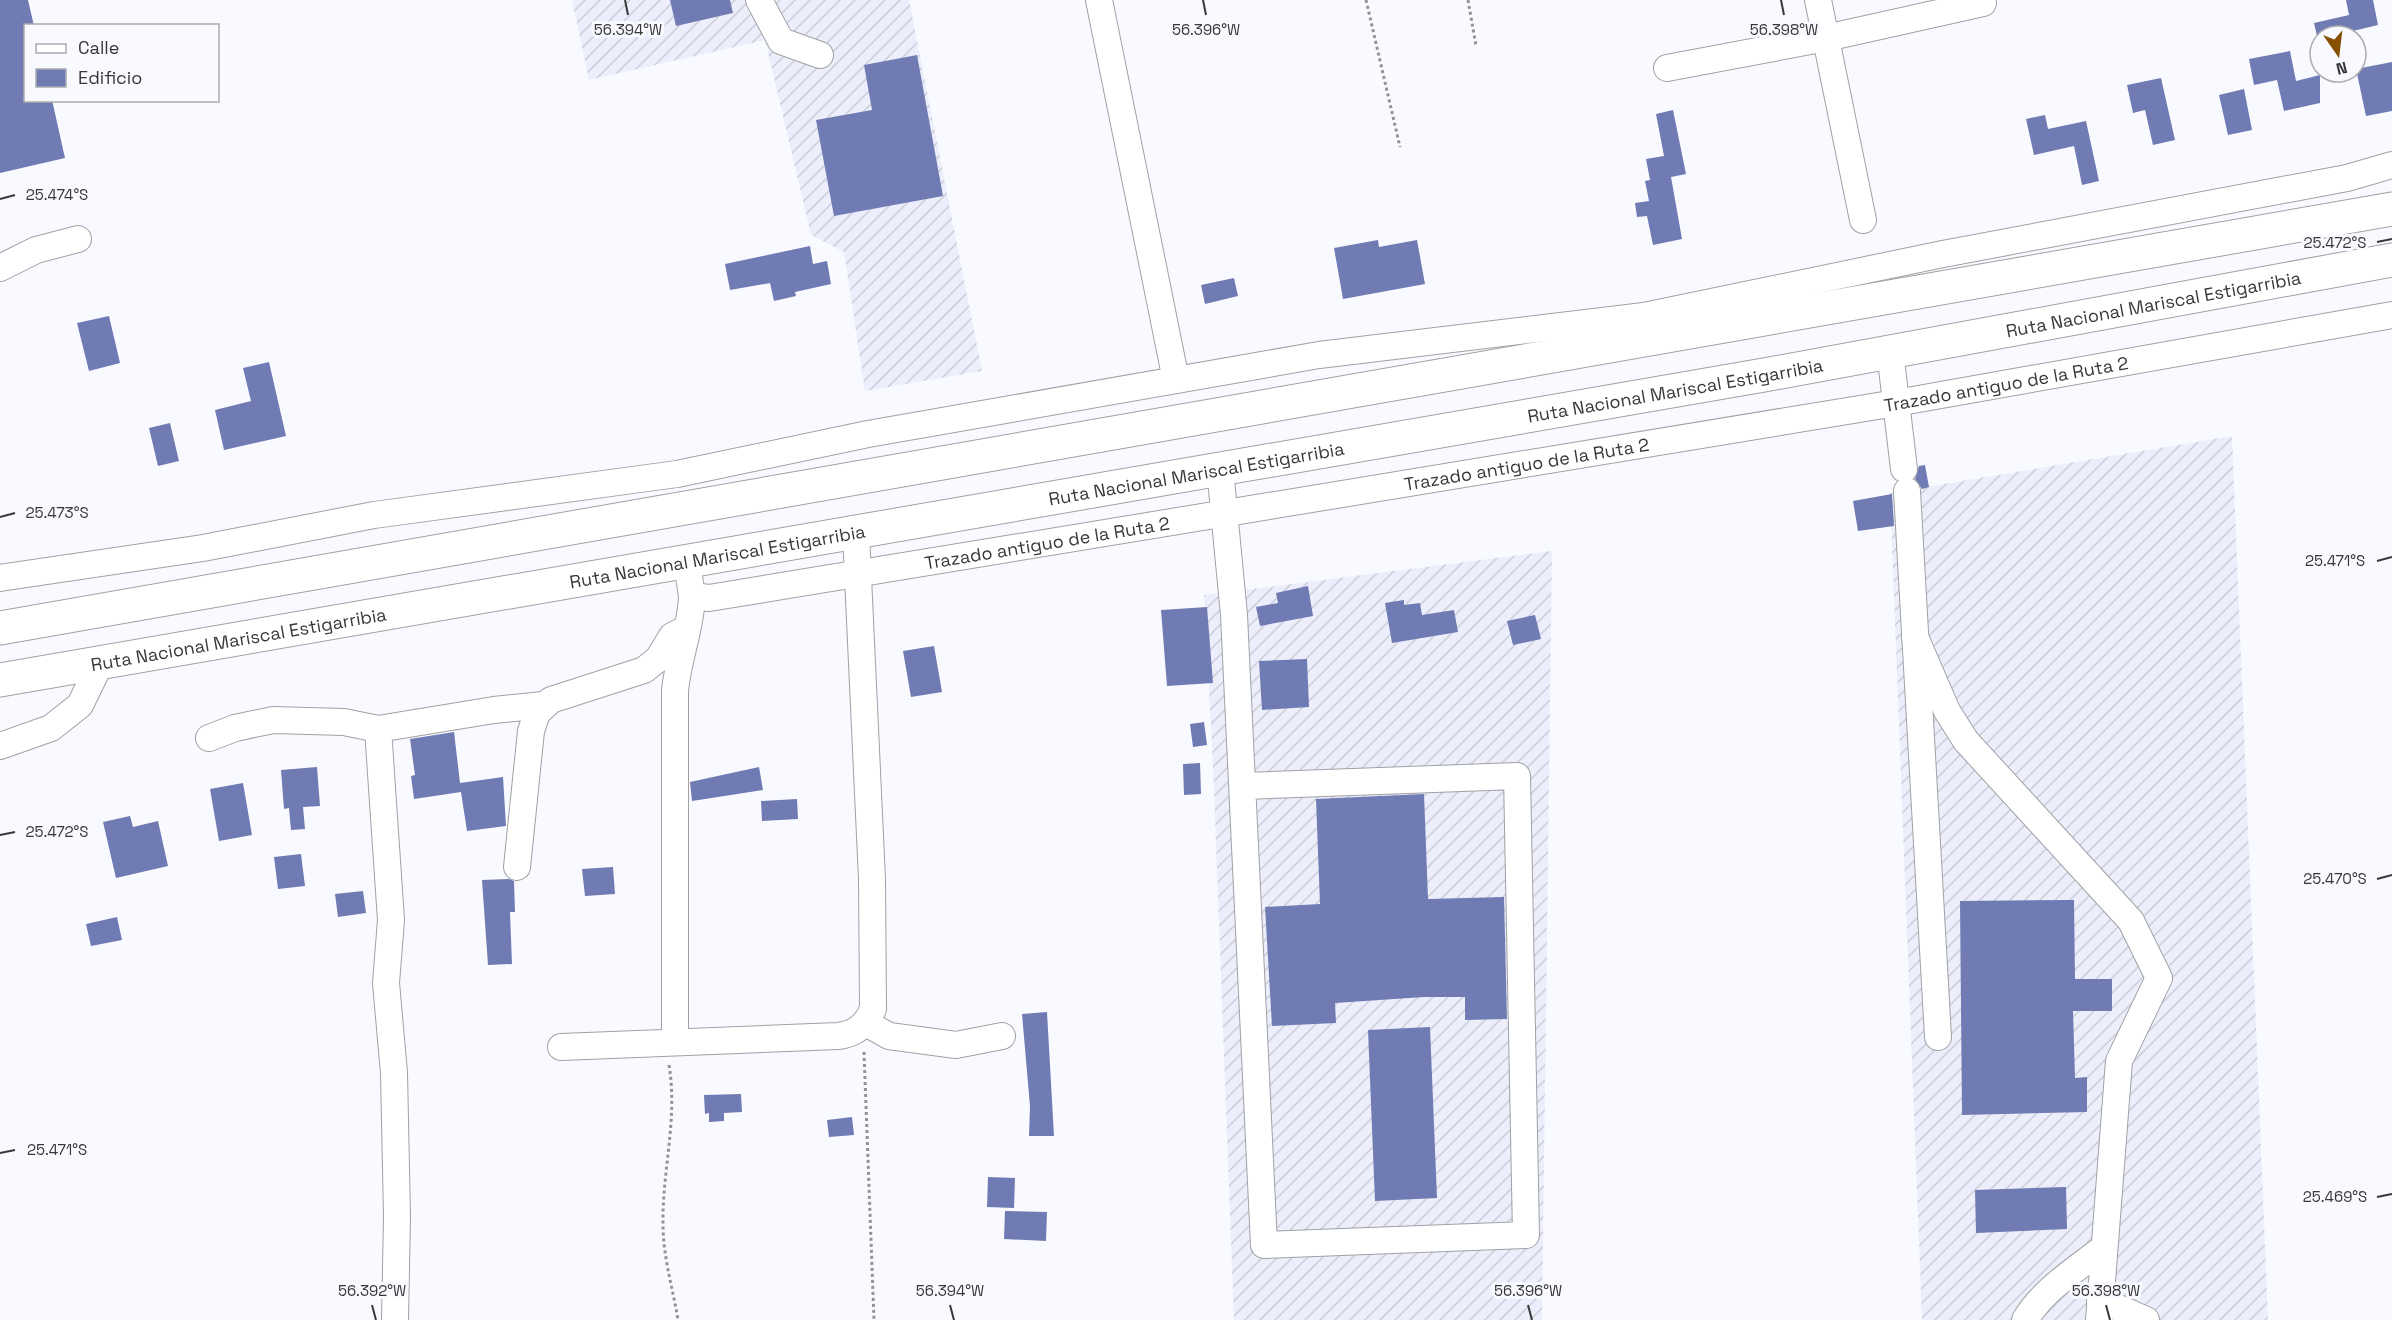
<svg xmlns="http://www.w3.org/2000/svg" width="2392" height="1320" viewBox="0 0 2392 1320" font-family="'Space Grotesk',sans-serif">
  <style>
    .industrial { fill: url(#industrial-furrows) }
    .building { fill: #707ab3 }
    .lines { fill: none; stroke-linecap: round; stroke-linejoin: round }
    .minor-casing { stroke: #a0a1a5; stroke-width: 28 }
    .highway-casing { stroke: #a0a1a5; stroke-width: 35 }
    .path { stroke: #929397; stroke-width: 3; stroke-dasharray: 3 3; stroke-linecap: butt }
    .minor { stroke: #fff; stroke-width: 26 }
    .highway { stroke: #fff; stroke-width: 33 }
    .ticks { fill: none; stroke: #37383a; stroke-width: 2 }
    .labels { text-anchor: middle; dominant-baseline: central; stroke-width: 6; stroke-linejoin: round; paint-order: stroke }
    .street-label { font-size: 18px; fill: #37383a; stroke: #f9faff }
    .ticks-label { font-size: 15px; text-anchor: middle; fill: #37383a; stroke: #f9faff; stroke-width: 6; stroke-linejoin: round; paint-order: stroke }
  </style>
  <defs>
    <pattern id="industrial-furrows" width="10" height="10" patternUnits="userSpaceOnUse" patternTransform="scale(1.5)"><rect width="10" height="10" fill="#eceffb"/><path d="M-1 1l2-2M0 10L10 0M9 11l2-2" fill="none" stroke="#cbced8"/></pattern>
  </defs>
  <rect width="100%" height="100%" fill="#f9faff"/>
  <path class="industrial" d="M 572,0 L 909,0 L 982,371 L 865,391 L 844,252 L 811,235 L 765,40 L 589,80 Z
    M 2232,436 L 2268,1320 L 1922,1320 L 1890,493 Z
    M 1552,551 L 1542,1320 L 1234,1320 L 1213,765 L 1204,595 Z"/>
  <path class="building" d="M 0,0 L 28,0 L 34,26 L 26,26 L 26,100 L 52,100 L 65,158 L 0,173 Z
    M 670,0 L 730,0 L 733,13 L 676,26 Z
    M 2346,0 L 2373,0 L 2378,25 L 2332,36 L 2317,36 L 2314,23 L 2349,15 Z
    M 2290,51 L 2296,81 L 2320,75 L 2320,103 L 2284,111 L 2277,80 L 2254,85 L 2249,59 Z
    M 917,55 L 943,196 L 834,216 L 816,120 L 872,110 L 864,65 Z
    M 2392,62 L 2392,111 L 2366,116 L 2356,69 Z
    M 2161,78 L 2175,140 L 2153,145 L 2145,110 L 2133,113 L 2127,85 Z
    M 2244,89 L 2252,130 L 2228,135 L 2219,95 Z
    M 1673,110 L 1686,174 L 1671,177 L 1682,239 L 1653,245 L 1647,216 L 1637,217 L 1635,203 L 1649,201 L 1645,181 L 1650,180 L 1646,159 L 1664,156 L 1656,114 Z
    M 2045,115 L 2048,129 L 2086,121 L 2099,181 L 2082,185 L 2074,146 L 2034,155 L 2026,119 Z
    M 1378,240 L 1379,247 L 1417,240 L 1425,284 L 1343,299 L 1334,248 Z
    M 810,246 L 813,264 L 827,261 L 831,284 L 795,292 L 796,296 L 774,301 L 770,283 L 730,290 L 725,264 Z
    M 1234,278 L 1238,296 L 1205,304 L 1201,285 Z
    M 109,316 L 120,363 L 89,371 L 77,323 Z
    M 269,362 L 286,436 L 224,450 L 215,410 L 251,401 L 243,368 Z
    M 170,423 L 179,461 L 158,466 L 149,428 Z
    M 1925,465 L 1929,487 L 1922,489 L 1915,479 L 1919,466 Z
    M 1892,494 L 1894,526 L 1858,531 L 1853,501 Z
    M 1308,586 L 1313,616 L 1260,626 L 1256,607 L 1278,603 L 1276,593 Z
    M 1404,600 L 1404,605 L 1420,603 L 1422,615 L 1454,610 L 1458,632 L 1392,643 L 1385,603 Z
    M 1207,607 L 1213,683 L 1167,686 L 1161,610 Z
    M 1535,615 L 1541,639 L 1513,645 L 1507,621 Z
    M 934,646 L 942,692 L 911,697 L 903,651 Z
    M 1307,659 L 1309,707 L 1262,710 L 1259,661 Z
    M 1204,722 L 1207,745 L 1193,747 L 1190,724 Z
    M 454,732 L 460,783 L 503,777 L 506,826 L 467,831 L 461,792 L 414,799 L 411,776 L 415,775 L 410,739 Z
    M 1200,763 L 1201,794 L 1184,795 L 1183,764 Z
    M 317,767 L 320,806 L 303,807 L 305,829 L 291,830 L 289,808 L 284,809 L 281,770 Z
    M 759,767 L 763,790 L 692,801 L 690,782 Z
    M 243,783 L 252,835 L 219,841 L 210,789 Z
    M 1424,794 L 1428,899 L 1504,897 L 1507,1019 L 1465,1020 L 1465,997 L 1424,997 L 1335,1003 L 1336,1023 L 1272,1026 L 1265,907 L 1320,904 L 1316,799 Z
    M 797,799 L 798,819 L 762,821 L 761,801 Z
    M 130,816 L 133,827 L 158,821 L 168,866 L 116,878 L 103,822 Z
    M 301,854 L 305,886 L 278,889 L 274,857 Z
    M 613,867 L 615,894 L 585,896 L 582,869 Z
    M 509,879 L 514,881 L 515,912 L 510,912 L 512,964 L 488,965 L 482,880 Z
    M 363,891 L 366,913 L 338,917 L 335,894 Z
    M 2074,900 L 2075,979 L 2112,979 L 2112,1011 L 2073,1011 L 2075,1078 L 2087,1077 L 2087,1112 L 1962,1115 L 1960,901 Z
    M 117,917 L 122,940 L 91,946 L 86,924 Z
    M 1047,1012 L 1054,1136 L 1029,1136 L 1030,1106 L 1022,1014 Z
    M 1430,1027 L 1437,1198 L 1375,1201 L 1368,1030 Z
    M 741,1094 L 742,1112 L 724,1113 L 724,1121 L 709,1122 L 709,1113 L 705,1114 L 704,1095 Z
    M 852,1117 L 854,1135 L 829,1137 L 827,1120 Z
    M 988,1177 L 1015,1178 L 1014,1208 L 987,1207 Z
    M 2066,1187 L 2067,1229 L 1976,1233 L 1975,1190 Z
    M 1005,1211 L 1047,1212 L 1046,1241 L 1004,1239 Z"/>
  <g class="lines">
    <g class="minor-casing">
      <g id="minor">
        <path d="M 759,0 L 781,41 L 820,55"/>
        <path d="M 1099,0 L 1176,380"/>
        <path d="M 1818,0 L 1863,220"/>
        <path d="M 1667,68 L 1826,38 L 1983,3"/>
        <path d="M 0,268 L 36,250 L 78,239"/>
        <path d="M 1890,352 L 1904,469"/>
        <path d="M 1220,469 L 1234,615 L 1264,1245 L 1526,1235 L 1517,776 L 1244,786"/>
        <path d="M 1907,491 L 1938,1037"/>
        <path id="s1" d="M 687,563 L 692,596 L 709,598 L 1896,403 L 2392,315"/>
        <path d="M 0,578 L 203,548 L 374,515 L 677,474 L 868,434 L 1319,355 L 1644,316 L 1943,254 L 2347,178 L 2392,165"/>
        <path d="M 1915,637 L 1947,711 L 1966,741 L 2131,921 L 2159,978 L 2119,1061 L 2099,1320"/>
        <path d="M 378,729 L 391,920 L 386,983 L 394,1073 L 397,1216 L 395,1320"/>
        <path d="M 209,738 L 235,728 L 273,720 L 344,722 L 378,729 L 494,710 L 543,705"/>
        <path d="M 0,746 L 51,728 L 80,705 L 100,664"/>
        <path d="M 517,867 L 531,731 L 537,713 L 551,700 L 644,670 L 658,659 L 672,636 L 684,630"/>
        <path d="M 866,1023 L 889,1036 L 956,1045 L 1002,1036"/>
        <path d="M 675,1042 L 675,691 C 678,658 691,628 692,596"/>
        <path d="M 561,1047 L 838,1036 C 856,1034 866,1025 873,1009 L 872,879 L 856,534"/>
        <path d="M 2100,1300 L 2146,1320"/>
        <path d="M 2025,1320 C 2043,1290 2075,1270 2102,1249"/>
      </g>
    </g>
    <g class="highway-casing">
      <g id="highway">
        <path d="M 0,628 L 2392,209"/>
        <path id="s2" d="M 0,680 L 1764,375 L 2392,260"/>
      </g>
    </g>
    <path class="path" d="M 1366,0 L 1400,147
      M 1468,0 L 1476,46
      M 864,1052 L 874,1320
      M 669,1065 C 678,1119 662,1171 663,1225 C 663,1257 673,1289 678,1320"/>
    <use href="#minor" class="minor"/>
    <use href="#highway" class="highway"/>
  </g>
  <path class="ticks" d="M 625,0 L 628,15M 1203,0 L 1206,15M 1781,0 L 1784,15M 0,199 L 15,195M 2377,242 L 2392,239M 0,517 L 15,513M 2377,561 L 2392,557M 0,835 L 15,832M 2377,879 L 2392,875M 0,1153 L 15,1150M 2377,1197 L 2392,1194M 372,1305 L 376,1320M 950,1305 L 954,1320M 1528,1305 L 1532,1320M 2106,1305 L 2110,1320"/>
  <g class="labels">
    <g class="street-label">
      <text stroke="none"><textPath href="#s2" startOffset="2186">Ruta Nacional Mariscal Estigarribia</textPath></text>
      <text stroke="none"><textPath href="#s1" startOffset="1365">Trazado antiguo de la Ruta 2</textPath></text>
      <text stroke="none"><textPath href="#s2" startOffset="1700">Ruta Nacional Mariscal Estigarribia</textPath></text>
      <text stroke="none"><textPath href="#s1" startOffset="879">Trazado antiguo de la Ruta 2</textPath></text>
      <text stroke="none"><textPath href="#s2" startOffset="1214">Ruta Nacional Mariscal Estigarribia</textPath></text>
      <text stroke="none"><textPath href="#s1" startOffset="393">Trazado antiguo de la Ruta 2</textPath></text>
      <text stroke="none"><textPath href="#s2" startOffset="728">Ruta Nacional Mariscal Estigarribia</textPath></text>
      <text stroke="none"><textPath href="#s2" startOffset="242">Ruta Nacional Mariscal Estigarribia</textPath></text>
    </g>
  </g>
  <g class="ticks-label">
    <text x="628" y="35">56.394°W</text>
    <text x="1206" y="35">56.396°W</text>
    <text x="1784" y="35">56.398°W</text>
    <text x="57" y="200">25.474°S</text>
    <text x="2335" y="248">25.472°S</text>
    <text x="57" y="518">25.473°S</text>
    <text x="2335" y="566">25.471°S</text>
    <text x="57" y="837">25.472°S</text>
    <text x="2335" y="884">25.470°S</text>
    <text x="57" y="1155">25.471°S</text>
    <text x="2335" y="1202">25.469°S</text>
    <text x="372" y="1296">56.392°W</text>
    <text x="950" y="1296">56.394°W</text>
    <text x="1528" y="1296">56.396°W</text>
    <text x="2106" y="1296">56.398°W</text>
  </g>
  <rect x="24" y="24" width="195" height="78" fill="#f9faff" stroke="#abacb0" stroke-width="1.5"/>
  <rect x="36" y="44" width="30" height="9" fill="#ffffff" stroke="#abacb0" stroke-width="1.5"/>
  <text x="78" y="54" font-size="18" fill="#37383a">Calle</text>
  <rect x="36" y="69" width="30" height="18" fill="#707ab3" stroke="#abacb0" stroke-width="1.5"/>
  <text x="78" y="84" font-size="18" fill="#37383a">Edificio</text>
  <g transform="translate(2338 54) rotate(166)"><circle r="28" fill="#f9faff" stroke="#abacb0" stroke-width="1.5"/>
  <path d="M0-4.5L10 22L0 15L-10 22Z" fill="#875000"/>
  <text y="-9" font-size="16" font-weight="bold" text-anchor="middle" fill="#37383a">N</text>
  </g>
</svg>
